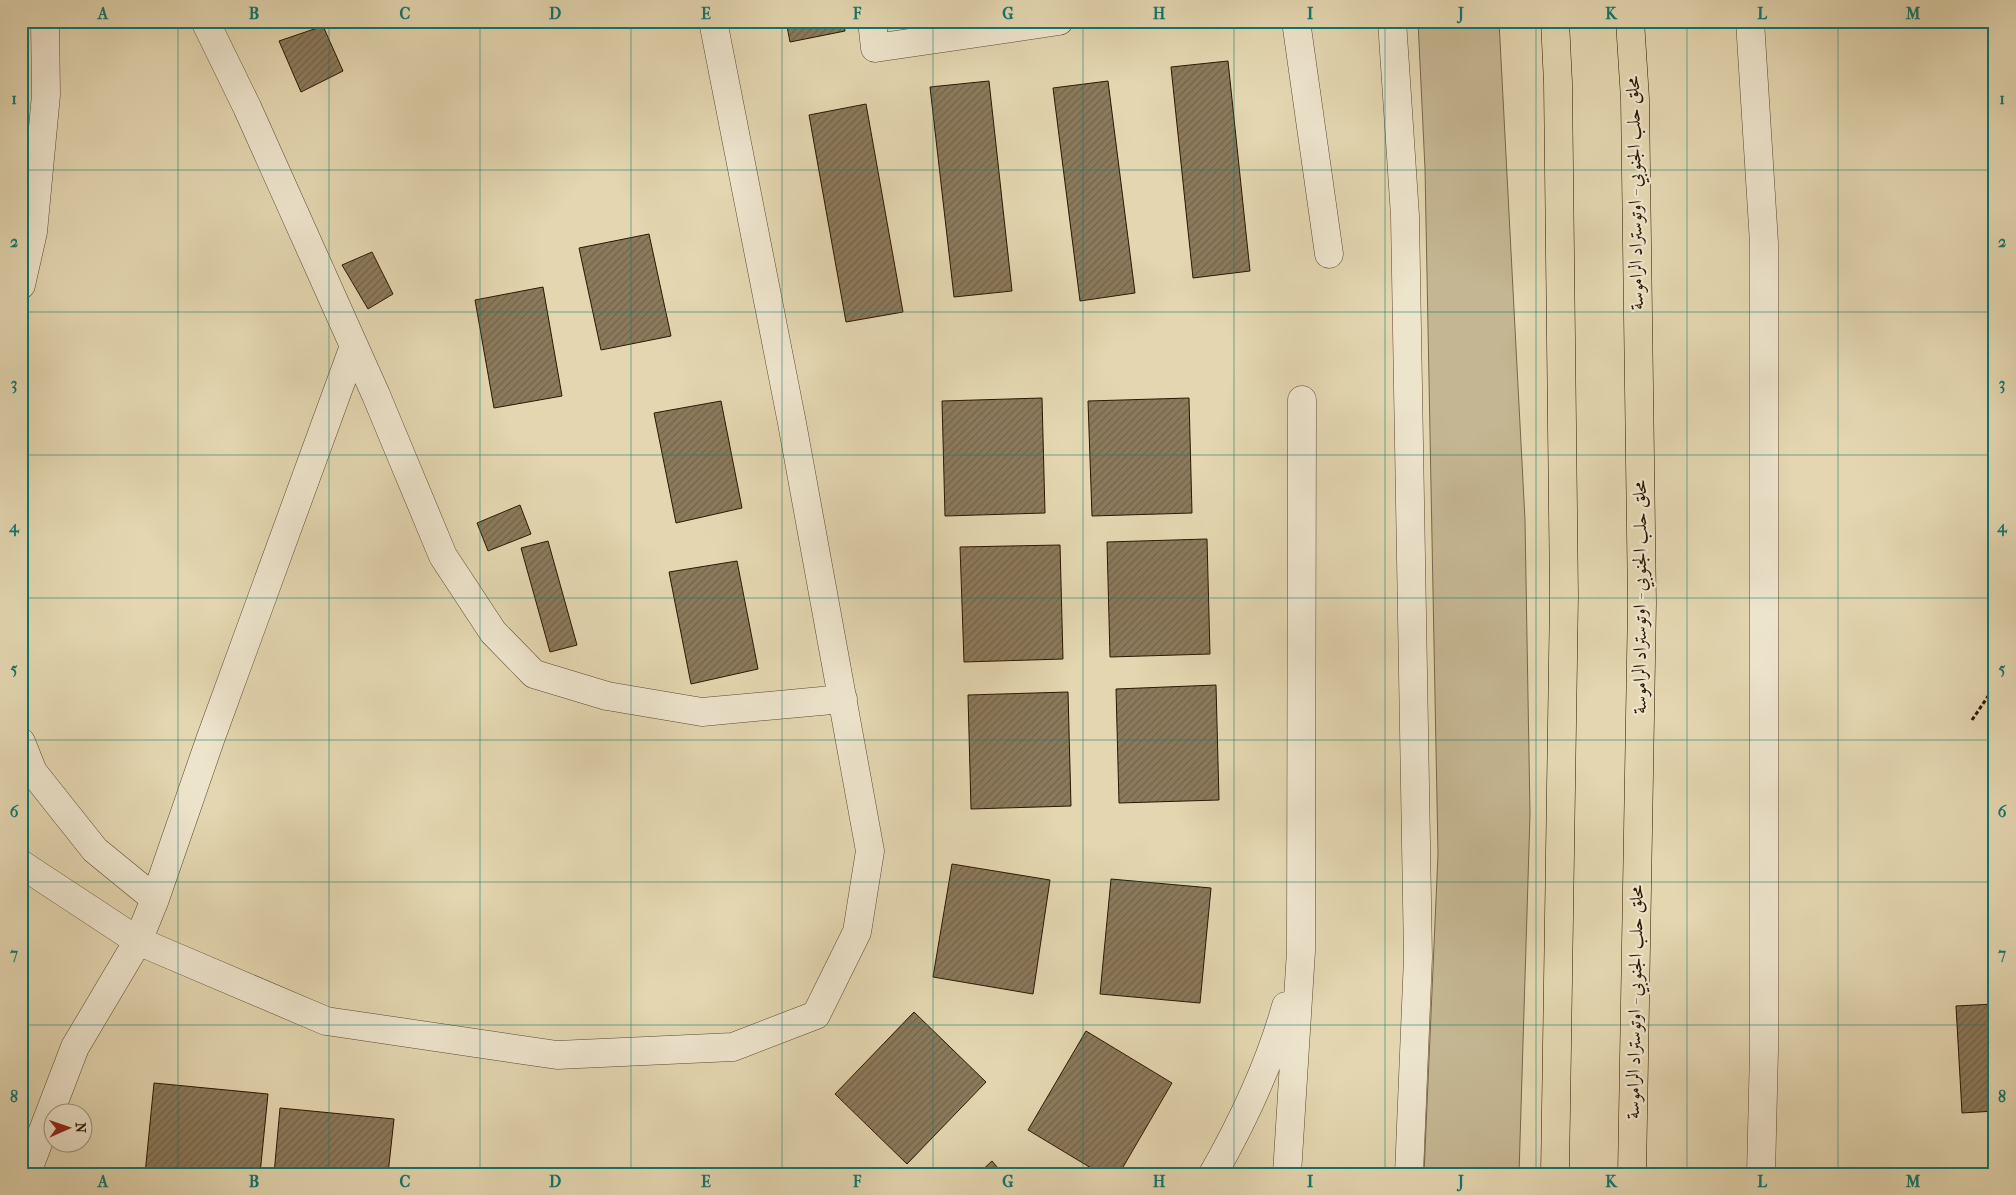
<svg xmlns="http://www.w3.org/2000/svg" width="2016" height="1195" viewBox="0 0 2016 1195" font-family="'IM FELL French Canon',Amiri,serif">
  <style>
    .grass { fill: #c4b692; stroke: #78664a }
    .building { fill: url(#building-hatch); stroke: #2c1701 }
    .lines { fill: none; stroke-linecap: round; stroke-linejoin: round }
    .minor-casing { stroke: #5a472d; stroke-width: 29 }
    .trunk-casing { stroke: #2c1701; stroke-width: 29 }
    .path { stroke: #2c1701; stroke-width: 3; stroke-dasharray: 4 2.5; stroke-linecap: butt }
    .minor { stroke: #ede4cc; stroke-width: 28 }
    .trunk { stroke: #e3d6b0; stroke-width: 28 }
    .grid { fill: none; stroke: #0f766e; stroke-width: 1; stroke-opacity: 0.55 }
    .labels { text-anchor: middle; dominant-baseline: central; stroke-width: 4.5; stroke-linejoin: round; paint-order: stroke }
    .street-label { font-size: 19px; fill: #2c1701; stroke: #ede4cc }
    .neatline { fill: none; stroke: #0f766e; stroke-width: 2 }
    .grid-label { font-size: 16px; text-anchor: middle; font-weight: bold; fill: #0f766e }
  </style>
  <defs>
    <pattern id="building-hatch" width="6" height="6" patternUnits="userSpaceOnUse" patternTransform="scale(1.25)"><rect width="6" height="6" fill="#8b7a5c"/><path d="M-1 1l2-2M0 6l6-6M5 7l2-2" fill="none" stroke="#72634a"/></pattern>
  </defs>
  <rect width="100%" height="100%" fill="#e3d6b0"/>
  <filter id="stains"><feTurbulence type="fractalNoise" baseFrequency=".004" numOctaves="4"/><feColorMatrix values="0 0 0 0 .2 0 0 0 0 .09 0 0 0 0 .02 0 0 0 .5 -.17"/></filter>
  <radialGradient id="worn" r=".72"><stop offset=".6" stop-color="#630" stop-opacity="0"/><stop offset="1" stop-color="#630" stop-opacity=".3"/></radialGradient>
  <path class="grass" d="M 1418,21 L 1499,21 L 1525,520 L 1530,814 L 1519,1174 L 1424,1174 L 1438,854 L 1425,169 Z"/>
  <path class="building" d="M 786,21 L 843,21 L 845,31 L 790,42 Z
    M 1991,21 L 1995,21 L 1995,58 L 1992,58 Z
    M 323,26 L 343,71 L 301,92 L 279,41 Z
    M 1228,61 L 1250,271 L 1193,278 L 1171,67 Z
    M 989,81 L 1012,291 L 954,297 L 930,87 Z
    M 1108,81 L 1135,293 L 1080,301 L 1053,88 Z
    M 866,104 L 903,312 L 846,322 L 809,115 Z
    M 649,234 L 671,336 L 601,350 L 579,248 Z
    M 372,252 L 393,294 L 368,309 L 342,265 Z
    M 543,287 L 562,396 L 494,408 L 475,300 Z
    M 1042,398 L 1045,513 L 945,516 L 942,401 Z
    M 1189,398 L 1192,513 L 1092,516 L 1088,401 Z
    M 721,401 L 742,508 L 676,523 L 654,413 Z
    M 520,505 L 531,534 L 488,551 L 477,523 Z
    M 1207,539 L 1210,654 L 1110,657 L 1107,542 Z
    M 548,541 L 577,645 L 550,652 L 521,548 Z
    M 1060,545 L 1063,659 L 964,662 L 960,547 Z
    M 737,561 L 758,669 L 691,684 L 669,572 Z
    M 1216,685 L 1219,800 L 1119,803 L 1116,689 Z
    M 1068,692 L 1071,806 L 971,809 L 968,695 Z
    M 952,864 L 1050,880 L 1033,994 L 933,977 Z
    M 1111,879 L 1211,888 L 1200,1003 L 1100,994 Z
    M 1995,1004 L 1995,1111 L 1962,1113 L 1956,1006 Z
    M 914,1012 L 986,1082 L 907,1164 L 835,1094 Z
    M 1086,1031 L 1172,1083 L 1119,1174 L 1101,1174 L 1028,1130 Z
    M 154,1083 L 268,1094 L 260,1174 L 145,1174 Z
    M 280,1108 L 394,1119 L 388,1174 L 274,1174 Z
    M 992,1161 L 1003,1174 L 978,1174 Z"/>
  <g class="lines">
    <g class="minor-casing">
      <path id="minor" d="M 205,21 L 247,107 L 376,395 L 443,556 L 493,632 L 534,674 L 607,696 L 702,712 L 843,699
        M 872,21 L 875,48 L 1059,21
        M 1296,21 L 1329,254
        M 1392,21 L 1405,216 L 1418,957 L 1409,1174
        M 1750,21 L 1764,243 L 1764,1050 L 1761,1174
        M 21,285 L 33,232 L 46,95 L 45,21
        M 21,742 L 33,772 L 95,850 L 155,899
        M 21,864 L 138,941 L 326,1021 L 557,1055 L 733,1047 L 816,1015 L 857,932 L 870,851 L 792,423 L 713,21
        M 28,1174 L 29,1167 L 75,1047 L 138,941 L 155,899 L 210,740 L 354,346
        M 1213,1174 C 1243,1121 1270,1064 1286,1006
        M 1287,1174 L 1301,951 L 1302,400"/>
    </g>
    <g class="trunk-casing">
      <path id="trunk" d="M 1555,21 L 1558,83 L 1564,596 L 1555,1174
        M 1630,21 L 1635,99 L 1642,603 L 1632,1174"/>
    </g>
    <path class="path" d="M 1972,720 L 1995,686"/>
    <use href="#minor" class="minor"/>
    <use href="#trunk" class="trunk"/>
  </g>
  <path class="grid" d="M 178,21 L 178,1174M 329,21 L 329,1174M 480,21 L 480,1174M 631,21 L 631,1174M 782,21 L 782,1174M 933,21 L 933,1174M 1083,21 L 1083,1174M 1234,21 L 1234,1174M 1385,21 L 1385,1174M 1536,21 L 1536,1174M 1687,21 L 1687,1174M 1838,21 L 1838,1174M 21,170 L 1995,170M 21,312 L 1995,312M 21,455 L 1995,455M 21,598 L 1995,598M 21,740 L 1995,740M 21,882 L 1995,882M 21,1025 L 1995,1025"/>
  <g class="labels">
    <g class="street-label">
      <text transform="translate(1635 193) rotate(-91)">محلق حلب الجنوبي - اوتوستراد الراموسة</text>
      <text transform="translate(1640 597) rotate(-90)">محلق حلب الجنوبي - اوتوستراد الراموسة</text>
      <text transform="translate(1635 1002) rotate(-89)">محلق حلب الجنوبي - اوتوستراد الراموسة</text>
    </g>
  </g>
  <rect width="2016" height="1195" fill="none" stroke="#e3d6b0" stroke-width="55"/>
  <g transform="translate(68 1128) rotate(88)"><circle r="24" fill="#ede4cc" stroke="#a0927b"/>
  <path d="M0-4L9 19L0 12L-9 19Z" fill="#8f2418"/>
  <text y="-8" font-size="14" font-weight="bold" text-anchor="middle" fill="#2c1701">N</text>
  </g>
  <rect x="28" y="28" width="1960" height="1140" class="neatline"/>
  <g class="grid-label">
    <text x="103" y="19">A</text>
    <text x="254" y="19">B</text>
    <text x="405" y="19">C</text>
    <text x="555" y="19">D</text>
    <text x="706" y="19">E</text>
    <text x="857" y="19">F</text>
    <text x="1008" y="19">G</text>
    <text x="1159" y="19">H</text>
    <text x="1310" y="19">I</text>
    <text x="1461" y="19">J</text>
    <text x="1611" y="19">K</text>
    <text x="1762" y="19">L</text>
    <text x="1913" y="19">M</text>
    <text x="14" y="104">1</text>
    <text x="2002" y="104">1</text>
    <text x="14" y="247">2</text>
    <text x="2002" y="247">2</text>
    <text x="14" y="389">3</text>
    <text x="2002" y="389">3</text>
    <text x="14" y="532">4</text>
    <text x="2002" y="532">4</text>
    <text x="14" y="674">5</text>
    <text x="2002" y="674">5</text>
    <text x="14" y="817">6</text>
    <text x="2002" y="817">6</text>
    <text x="14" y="959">7</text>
    <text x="2002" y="959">7</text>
    <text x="14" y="1102">8</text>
    <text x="2002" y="1102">8</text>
    <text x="103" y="1187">A</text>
    <text x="254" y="1187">B</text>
    <text x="405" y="1187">C</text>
    <text x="555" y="1187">D</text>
    <text x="706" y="1187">E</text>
    <text x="857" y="1187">F</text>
    <text x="1008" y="1187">G</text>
    <text x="1159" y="1187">H</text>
    <text x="1310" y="1187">I</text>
    <text x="1461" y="1187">J</text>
    <text x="1611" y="1187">K</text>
    <text x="1762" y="1187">L</text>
    <text x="1913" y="1187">M</text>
  </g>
  <rect width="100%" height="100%" filter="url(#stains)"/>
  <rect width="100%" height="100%" fill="url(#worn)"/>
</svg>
